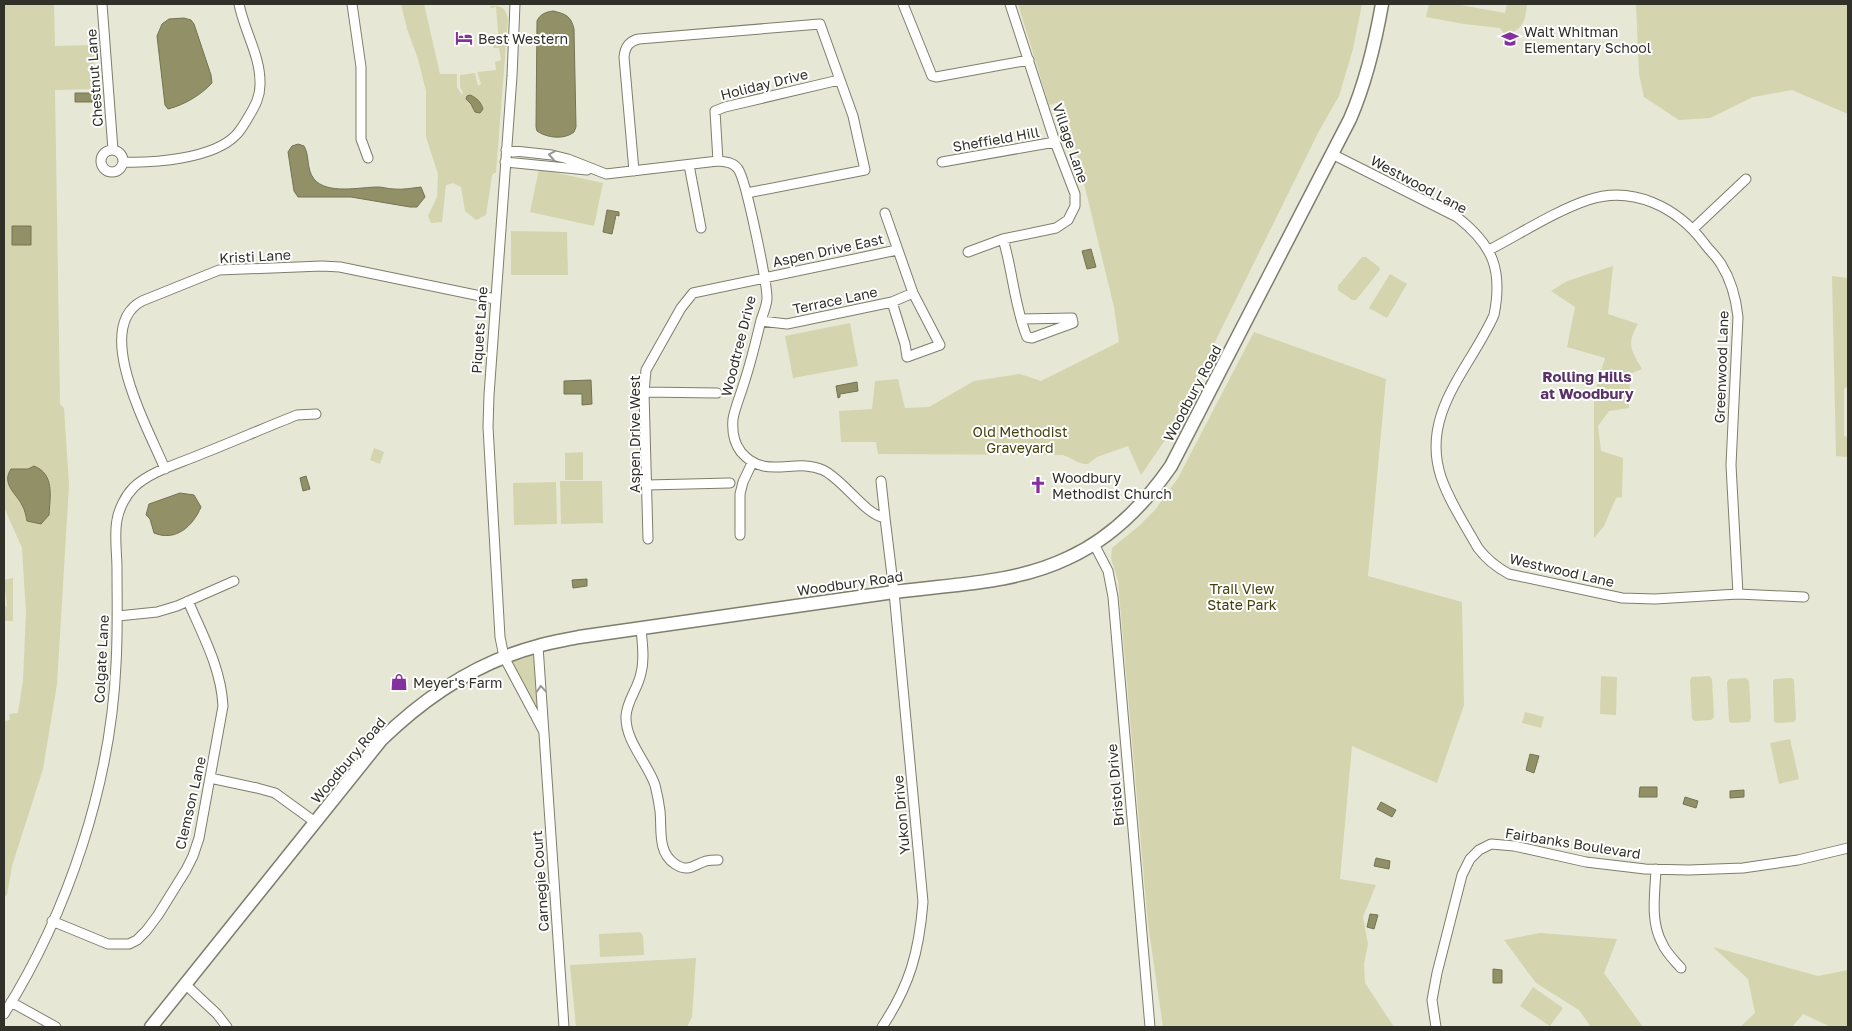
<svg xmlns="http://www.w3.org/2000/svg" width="1852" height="1031" viewBox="0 0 1852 1031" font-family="'Golos Text',sans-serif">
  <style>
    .green { fill: #d4d4ae }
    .water { fill: #919066; stroke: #747454 }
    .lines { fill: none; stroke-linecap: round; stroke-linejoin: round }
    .street-casing { stroke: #7e7e6e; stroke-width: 11 }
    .secondary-casing { stroke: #7e7e6e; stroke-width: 15 }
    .street { stroke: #fff; stroke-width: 9 }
    .secondary { stroke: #fff; stroke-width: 12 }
    .oneway { stroke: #989894 }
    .labels { text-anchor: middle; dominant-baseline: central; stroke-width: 4; stroke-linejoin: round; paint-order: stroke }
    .poi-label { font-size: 14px; fill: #31312a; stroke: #fff; text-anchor: start }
    .street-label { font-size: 14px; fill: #31312a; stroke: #fff }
    .park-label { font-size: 14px; fill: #43410b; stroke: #fff }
    .neighbourhood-label { font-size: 15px; font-weight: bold; fill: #5b3268; stroke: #fff }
  </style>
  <rect width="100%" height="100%" fill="#e7e7d5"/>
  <path class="green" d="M 4,4 L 54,4 L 55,46 L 94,45 L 95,89 L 55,90 L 60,404 L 64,408 L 69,485 L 57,684 L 43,769 L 12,866 L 7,895 L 4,897 L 4,748 L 5,740 L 4,721 L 10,720 L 9,714 L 18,713 L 23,680 L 26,613 L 22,548 L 4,507 Z
    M 401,4 L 424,4 L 440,74 L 457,74 L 457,87 L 462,95 L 463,92 L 460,87 L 460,75 L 475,73 L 478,86 L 481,84 L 477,72 L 496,70 L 495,62 L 501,60 L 499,48 L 493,48 L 493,44 L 499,43 L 496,7 L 491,8 L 490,6 C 501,6 505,7 508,18 L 496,173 L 494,173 L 492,176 L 486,215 L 476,220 L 465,211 L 461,187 L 453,183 L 446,185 L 442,222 L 431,223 L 428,216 L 437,197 L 438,174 L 426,137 L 426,91 L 418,59 L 407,29 Z
    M 1018,4 L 1362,4 L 1353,49 L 1339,96 L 1319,131 L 1170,433 L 1141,475 L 1128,446 L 1097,457 L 1088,464 C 1079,465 1072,458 1063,455 L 878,454 L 876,442 L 841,442 L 839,411 L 872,409 L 875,381 L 898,379 L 905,408 L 929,407 L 974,381 L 1020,374 L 1041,381 L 1119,342 L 1114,307 L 1064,101 L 1049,105 Z
    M 1429,4 L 1455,4 L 1505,13 L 1507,4 L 1527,4 C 1525,22 1524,27 1506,36 L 1500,28 L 1464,24 L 1426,17 Z
    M 1636,4 L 1848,4 L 1848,114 L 1792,90 L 1753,97 L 1710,118 L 1679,120 L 1644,97 L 1639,74 Z
    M 539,169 L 603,183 L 594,226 L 530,212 Z
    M 511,231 L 567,232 L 568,275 L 511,275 Z
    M 1362,257 L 1366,257 L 1379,267 L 1380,270 L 1356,300 L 1352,300 L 1338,290 L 1338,286 Z
    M 1613,266 L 1608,314 L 1638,324 C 1626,344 1631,350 1642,369 L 1630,374 L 1629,408 L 1609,411 L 1598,426 L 1601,451 L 1623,458 L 1622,497 L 1616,498 L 1604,526 L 1594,538 L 1594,395 L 1605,358 L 1567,347 L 1575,307 L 1551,291 L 1567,281 Z
    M 1390,274 L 1407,284 L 1387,318 L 1369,308 Z
    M 1832,276 L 1848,278 L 1848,386 L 1844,389 L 1844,436 L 1848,437 L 1848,457 L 1836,456 Z
    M 850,323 L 858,366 L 793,378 L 785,336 Z
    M 1254,332 L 1386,379 L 1368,576 L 1462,602 L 1464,705 L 1437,783 L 1352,746 L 1340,879 L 1376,885 L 1363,917 L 1368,944 L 1364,964 L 1365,983 L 1394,1027 L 1163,1027 L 1148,924 L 1118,581 L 1111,558 L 1112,548 L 1139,526 L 1155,510 L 1178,478 Z
    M 374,448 L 384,452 L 380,464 L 370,460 Z
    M 583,452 L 583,480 L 565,480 L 565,453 Z
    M 560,481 L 602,481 L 603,523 L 561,524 Z
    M 556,482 L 557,524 L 514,525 L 513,483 Z
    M 13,578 L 13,621 L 4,621 L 4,607 L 7,606 L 4,580 Z
    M 537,647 L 543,728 L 506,658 Z
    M 1601,676 L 1617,677 L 1616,715 L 1600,714 Z
    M 1709,676 L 1712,679 L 1714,717 L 1711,720 L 1695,721 L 1692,719 L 1690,680 L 1692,677 Z
    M 1746,678 L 1749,681 L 1751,718 L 1749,722 L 1731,723 L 1729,721 L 1727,682 L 1729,679 Z
    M 1791,678 L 1794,680 L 1796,719 L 1794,722 L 1777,723 L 1774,722 L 1773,681 L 1775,679 Z
    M 1525,712 L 1544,717 L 1541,728 L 1522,723 Z
    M 1790,739 L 1799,779 L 1779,784 L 1770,743 Z
    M 640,932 L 643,936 L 644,955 L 600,957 L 599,934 Z
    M 1540,933 L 1617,939 L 1604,973 L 1643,1027 L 1591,1027 L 1579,1010 L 1536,983 L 1504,940 Z
    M 1713,947 L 1818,976 L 1848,970 L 1848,1027 L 1831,1027 L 1803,1014 L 1792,1027 L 1740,1027 L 1755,1013 L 1748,979 Z
    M 696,958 L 692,1017 L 687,1027 L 576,1027 L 570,965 Z
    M 1533,987 L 1563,1008 L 1550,1026 L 1520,1006 Z"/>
  <path class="water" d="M 553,11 C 566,14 571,16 574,29 L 576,127 L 574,132 C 564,140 547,138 537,131 L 536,127 L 537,21 C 540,14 546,12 553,11 Z
    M 184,18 L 191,20 L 194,24 L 211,75 L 212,83 C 201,95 184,105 168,109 L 165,105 L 157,36 L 162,24 L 169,19 Z
    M 75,93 L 92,93 L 93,102 L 75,102 Z
    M 470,95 C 477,98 481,102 483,109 L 480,113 L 475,112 L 471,104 L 466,99 L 467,96 Z
    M 298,144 L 304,146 C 310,156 306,169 314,179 C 327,195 360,187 378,187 C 383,187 388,189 394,189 C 402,190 412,188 421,187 L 425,197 L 417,207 L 410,207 L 351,197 L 298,197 L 294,191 L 288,152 L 292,146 Z
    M 607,210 L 619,212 L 619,216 L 616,215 L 612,234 L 603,232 Z
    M 12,226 L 31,226 L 31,245 L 12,245 Z
    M 1091,249 L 1096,267 L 1087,269 L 1082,251 Z
    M 591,380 L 592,404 L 582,405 L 582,394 L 564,394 L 564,381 Z
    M 857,382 L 858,391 L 840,394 L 840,397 L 838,398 L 836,386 Z
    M 34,466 C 55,474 50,497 49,515 L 41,524 L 27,521 C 26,516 25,510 22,505 C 16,493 1,484 11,469 L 28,469 Z
    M 306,476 L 310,489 L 303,491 L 300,478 Z
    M 180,493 L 194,495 L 201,507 C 193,526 176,542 154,533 L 150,519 L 146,515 L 149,504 Z
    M 587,579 L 587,586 L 573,588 L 572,580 Z
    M 1530,754 L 1539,756 L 1534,773 L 1526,770 Z
    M 1640,787 L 1657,787 L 1657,797 L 1639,797 Z
    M 1744,790 L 1744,797 L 1730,798 L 1730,791 Z
    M 1685,797 L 1698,801 L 1696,808 L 1683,804 Z
    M 1381,802 L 1396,810 L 1392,817 L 1377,809 Z
    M 1376,858 L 1390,861 L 1389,869 L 1374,866 Z
    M 1370,914 L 1378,915 L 1374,929 L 1367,927 Z
    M 1493,969 L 1502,970 L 1502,983 L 1493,983 Z"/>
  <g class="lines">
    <g class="street-casing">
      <path id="street" d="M 102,4 L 113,150
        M 352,4 L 361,67 L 361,139 L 368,158
        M 515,4 L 512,76 L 489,395 L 488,427 L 500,637 L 504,657 L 544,732
        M 903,4 L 932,76 L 936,77 L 1029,60
        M101 161a11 11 0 1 1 22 0a11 11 0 1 1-22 0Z
        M 506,150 L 552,155 L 568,159 L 606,174 L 718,161 C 726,162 733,162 738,169 C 746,179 767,283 767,298 C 767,305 763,314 761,320 C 756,341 751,362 744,383 C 741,394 735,407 733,419 C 732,430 734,443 741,452 C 765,481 795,457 823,470 C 844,480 864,514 885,518 L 894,592 L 923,902 C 919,952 910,985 882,1027
        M 1332,154 L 1457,217 C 1493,245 1503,270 1494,315 C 1470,369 1420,413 1441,477 C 1449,501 1465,525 1478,548 C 1487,560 1496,567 1509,574 L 1622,598 L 1655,599 L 1738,594 L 1804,597
        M 718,161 L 715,111 L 725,107 L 839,80
        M 123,162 C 154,163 213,159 236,135 C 241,130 245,123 249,116 C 255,106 260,97 260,85 C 261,56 244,31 239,4
        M 505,162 L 587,170
        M 942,162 L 1055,142
        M 689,165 L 701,228
        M 634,171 L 624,57 C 625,47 629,41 639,39 L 820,24 L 853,116 L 865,170 L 747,193
        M 885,213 L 913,293 L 940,345 L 907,357 L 905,344 L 892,302
        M 1693,229 L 1746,179
        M 1003,239 C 1013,272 1014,305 1027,337 L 1032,338 L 1073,323 L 1072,318 L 1021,319
        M 1489,250 C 1520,234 1555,211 1588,200 C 1632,185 1677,207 1704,243 C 1709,250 1716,256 1721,264 C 1731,280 1736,298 1738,317 L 1731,465 L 1738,594
        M 968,252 L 1003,239 L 1056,228 L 1068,220 L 1075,206 L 1075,194 L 1055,142 L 1010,4
        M 761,321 L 787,324 L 892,302 L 913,293
        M 644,392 L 717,393
        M 165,469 C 150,432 91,328 142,301 L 219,270 L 322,266 L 340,267 L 495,299
        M 881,481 L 885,518
        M 647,485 L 730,483
        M 740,535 L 740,494 L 743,482 L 752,463
        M 648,539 L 644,392 L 646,370 L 681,308 L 693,293 L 897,250
        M 1094,544 L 1108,571 L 1113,597 L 1150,1027
        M 118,616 L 157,612 L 177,606 L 234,581
        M 641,628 C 642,643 645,658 641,673 C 638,689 627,700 626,716 C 625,741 647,762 655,785 C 657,793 659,803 660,811 C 662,829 657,852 675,864 C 689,873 693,865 706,861 C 710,860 714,860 718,860
        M 538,646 L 564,1027
        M 210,778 L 257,788 L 275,793 L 315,822
        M 1656,869 C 1655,894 1650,921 1662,943 C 1666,953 1675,961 1681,968
        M 52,921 L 108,944 L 129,944 L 137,940 L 146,931 L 158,915 L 186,870 L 193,856 L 199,838 L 223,706 C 221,668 203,636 188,601
        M 185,984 L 217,1014 L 227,1027
        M 11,1002 L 56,1027
        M 4,1014 C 68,913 111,783 116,664 C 118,632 117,601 117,569 C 117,553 114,535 117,520 C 119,508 126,495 134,487 C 151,471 178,464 199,455 C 232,442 264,428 297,415 L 316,414
        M 1436,1027 L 1432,1000 L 1437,973 L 1462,875 L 1470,859 L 1479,850 L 1491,844 L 1514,846 L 1586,862 L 1645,869 L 1689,870 L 1743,868 L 1798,860 L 1848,848"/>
    </g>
    <g class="secondary-casing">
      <path id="secondary" d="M 151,1027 L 381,740 C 425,697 477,662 538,646 C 551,642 565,640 579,637 C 684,621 789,606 894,592 C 952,584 1014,584 1068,558 C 1112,538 1144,505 1171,466 L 1350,119 C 1366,82 1375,44 1382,4"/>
    </g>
    <use href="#street" class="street"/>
    <use href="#secondary" class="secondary"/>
  </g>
  <defs><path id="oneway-chevron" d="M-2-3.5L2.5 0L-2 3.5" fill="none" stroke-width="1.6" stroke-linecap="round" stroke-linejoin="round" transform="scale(1.25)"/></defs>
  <g class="oneway">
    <use href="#oneway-chevron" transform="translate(552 155) rotate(-170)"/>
    <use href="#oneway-chevron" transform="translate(541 689) rotate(-94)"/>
  </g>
  <defs>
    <g id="hotel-bare" transform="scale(1.35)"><path d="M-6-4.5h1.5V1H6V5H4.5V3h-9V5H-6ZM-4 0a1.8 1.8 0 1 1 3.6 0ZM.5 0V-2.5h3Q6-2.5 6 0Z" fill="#85309e" stroke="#fff" stroke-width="2.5" paint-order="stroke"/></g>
    <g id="school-bare" transform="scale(1.35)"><path d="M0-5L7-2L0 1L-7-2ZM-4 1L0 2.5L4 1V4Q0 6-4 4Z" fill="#85309e" stroke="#fff" stroke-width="2.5" paint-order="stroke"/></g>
    <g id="church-bare" transform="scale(1.35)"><path d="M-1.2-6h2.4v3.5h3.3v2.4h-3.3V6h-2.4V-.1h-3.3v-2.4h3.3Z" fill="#85309e" stroke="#fff" stroke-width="2.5" paint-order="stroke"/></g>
    <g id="shop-bare" transform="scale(1.35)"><path d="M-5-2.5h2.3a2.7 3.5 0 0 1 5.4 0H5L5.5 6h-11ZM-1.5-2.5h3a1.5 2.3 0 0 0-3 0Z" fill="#85309e" stroke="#fff" stroke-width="2.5" paint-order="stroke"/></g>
  </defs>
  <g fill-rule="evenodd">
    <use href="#hotel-bare" x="464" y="38"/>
    <use href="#school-bare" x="1510" y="39"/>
    <use href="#church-bare" x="1038" y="485"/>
    <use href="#shop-bare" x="399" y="682"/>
  </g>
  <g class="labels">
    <g class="poi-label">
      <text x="1524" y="31">Walt Whitman<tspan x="1524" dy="16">Elementary School</tspan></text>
      <text x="478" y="38">Best Western</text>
      <text x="1052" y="477">Woodbury<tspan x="1052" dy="16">Methodist Church</tspan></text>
      <text x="413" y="682">Meyer's Farm</text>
    </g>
    <g class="street-label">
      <text transform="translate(94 78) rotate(-94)">Chestnut Lane</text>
      <text transform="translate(764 84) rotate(-14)">Holiday Drive</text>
      <text transform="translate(996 139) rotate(-10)">Sheffield Hill</text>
      <text transform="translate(1071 143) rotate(71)">Village Lane</text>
      <text transform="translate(1419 184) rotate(28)">Westwood Lane</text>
      <text transform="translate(828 250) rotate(-12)">Aspen Drive East</text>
      <text transform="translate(255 256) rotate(-3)">Kristi Lane</text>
      <text transform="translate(835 300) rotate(-12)">Terrace Lane</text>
      <text transform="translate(479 330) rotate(-86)">Piquets Lane</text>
      <text transform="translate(738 346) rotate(-76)">Woodtree Drive</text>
      <text transform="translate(1721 367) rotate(-88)">Greenwood Lane</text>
      <text transform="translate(1192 393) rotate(-62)">Woodbury Road</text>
      <text transform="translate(634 434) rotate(-90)">Aspen Drive West</text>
      <text transform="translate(1562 570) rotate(13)">Westwood Lane</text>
      <text transform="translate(850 583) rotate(-8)">Woodbury Road</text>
      <text transform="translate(101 659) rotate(-87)">Colgate Lane</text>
      <text transform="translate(348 760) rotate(-50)">Woodbury Road</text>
      <text transform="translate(1115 785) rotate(-95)">Bristol Drive</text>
      <text transform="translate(190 803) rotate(-77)">Clemson Lane</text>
      <text transform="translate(901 815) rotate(-95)">Yukon Drive</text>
      <text transform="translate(1573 843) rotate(9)">Fairbanks Boulevard</text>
      <text transform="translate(540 881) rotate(-94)">Carnegie Court</text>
    </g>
    <g class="park-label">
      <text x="1020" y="431">Old Methodist<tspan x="1020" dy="16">Graveyard</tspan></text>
      <text x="1242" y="588">Trail View<tspan x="1242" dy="16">State Park</tspan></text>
    </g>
    <g class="neighbourhood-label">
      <text x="1587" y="376">Rolling Hills<tspan x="1587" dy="17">at Woodbury</tspan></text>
    </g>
  </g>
  <rect width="1852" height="1031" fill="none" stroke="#31312a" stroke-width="10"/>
</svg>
